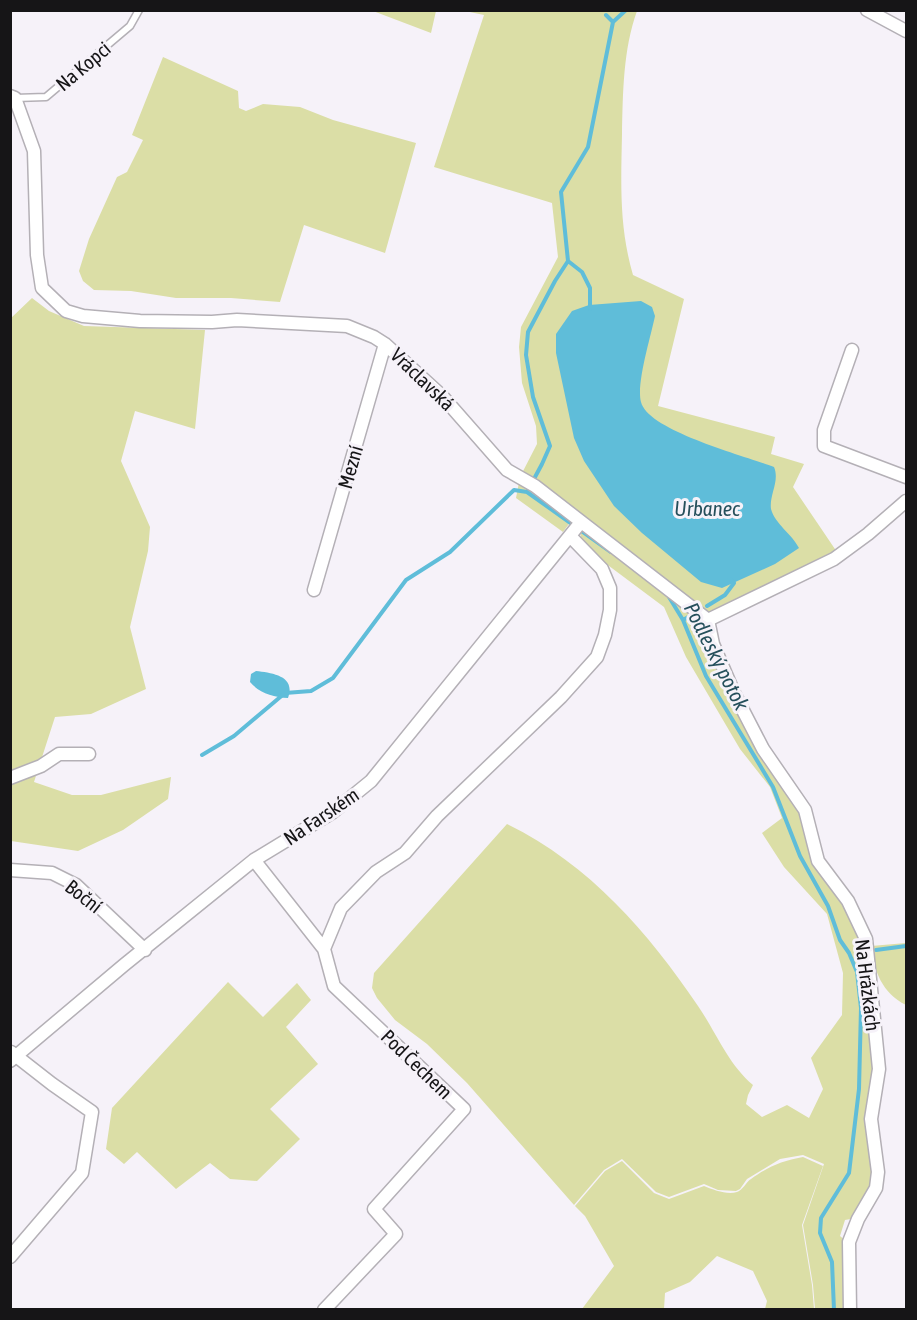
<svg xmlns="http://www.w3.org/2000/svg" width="917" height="1320" viewBox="0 0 917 1320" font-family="'Asap Condensed',sans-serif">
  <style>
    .green { fill: #dbdea6 }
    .water { fill: #5fbdd9 }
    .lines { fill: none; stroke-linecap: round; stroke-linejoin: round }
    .stream { stroke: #5fbdd9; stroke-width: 4 }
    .service-casing { stroke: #b4b0b6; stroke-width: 9 }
    .minor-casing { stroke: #b4b0b6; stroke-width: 15 }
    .service { stroke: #fff; stroke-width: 6 }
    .minor { stroke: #fff; stroke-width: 12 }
    .labels { text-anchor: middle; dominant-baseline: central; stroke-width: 6; stroke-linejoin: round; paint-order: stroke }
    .street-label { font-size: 20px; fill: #161517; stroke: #f6f2f9 }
    .water-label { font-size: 21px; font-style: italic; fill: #254f5b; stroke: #f6f2f9 }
  </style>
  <rect width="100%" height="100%" fill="#f6f2f9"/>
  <path class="green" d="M 373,11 L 436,11 L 431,33 Z
    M 465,11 L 637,11 C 623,50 623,92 622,134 C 621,184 619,227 633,275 L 684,299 L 658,406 L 775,437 L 771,454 L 804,464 L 793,487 L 839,555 L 708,620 L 574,517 L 563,532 L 516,498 L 520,477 L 537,444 L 536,426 L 522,383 L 519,347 L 521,327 L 558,257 L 552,203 L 434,167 L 484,15 Z
    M 163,57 L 238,91 L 239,108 L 246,111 L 263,104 L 300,107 L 333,120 L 416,143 L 385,253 L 304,225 L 280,302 L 231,298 L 176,298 L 131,291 L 94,290 L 83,281 L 79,271 L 89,239 L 117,177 L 127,172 L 143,140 L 132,135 Z
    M 32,298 L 49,311 L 84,326 L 205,330 L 195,429 L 135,411 L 121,461 L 150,527 L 148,551 L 130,627 L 146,689 L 91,714 L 55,717 L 34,782 L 72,795 L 101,795 L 171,777 L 168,799 L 123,830 L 78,851 L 11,841 L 10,319 Z
    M 583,526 L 706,622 L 712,646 L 803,811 L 817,862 L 846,902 L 864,939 L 877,1070 L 876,1173 L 856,1218 L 845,1220 L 840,1236 L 847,1242 L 848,1309 L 815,1309 L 813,1285 L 803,1225 L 824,1164 L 803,1155 L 780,1159 L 747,1179 L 740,1189 L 736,1191 L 718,1190 L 704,1184 L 669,1197 L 656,1192 L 622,1159 L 604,1170 L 574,1205 L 467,1083 L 427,1044 L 395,1020 L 377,998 L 372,988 L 374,973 L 507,824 C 589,864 648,932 698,1006 C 716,1032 728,1064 753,1085 L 748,1095 L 746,1104 L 762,1117 L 787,1105 L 809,1118 L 823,1089 L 811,1058 L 842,1015 L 843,973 L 827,914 L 784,867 L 762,833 L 782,818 L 770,787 L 740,749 L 686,657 L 664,607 L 589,551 C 581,542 578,537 583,526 Z
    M 906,943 L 906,1005 C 882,993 874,971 871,946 Z
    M 228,982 L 263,1017 L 297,983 L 311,1000 L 286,1027 L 318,1064 L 270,1109 L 300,1139 L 257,1181 L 230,1179 L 210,1163 L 176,1189 L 137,1152 L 124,1164 L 106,1149 L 112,1108 Z
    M 803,1157 L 823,1166 L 802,1225 L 812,1285 L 814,1309 L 765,1309 L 767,1301 L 753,1271 L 717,1256 L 690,1282 L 665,1293 L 664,1309 L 582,1309 L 614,1266 L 585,1216 L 575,1206 L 605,1171 L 622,1161 L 654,1193 L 669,1199 L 704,1186 C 714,1190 727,1195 737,1192 C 743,1190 746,1182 751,1179 C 769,1166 782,1161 803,1157 Z"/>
  <path class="water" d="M 641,301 L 652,307 L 655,316 C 651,336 636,384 641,402 C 648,431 746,456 774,467 C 780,481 769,495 771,509 C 775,524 792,534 799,548 L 775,564 L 722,588 L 701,582 L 642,533 L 614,506 L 584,461 L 574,438 L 556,353 L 556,334 L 572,311 L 589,305 Z
    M 256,671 C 273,673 296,676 288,698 C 273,697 259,693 250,682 L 251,674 Z"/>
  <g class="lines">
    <path class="stream" d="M 606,15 L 613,22
      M 568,261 L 582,272 L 590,288 L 590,309
      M 611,552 L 527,492 L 542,464 L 550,446 L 533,397 L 526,355 L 528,332 L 555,281 L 568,261 L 561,192 L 588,147 L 613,22 L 626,10
      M 669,597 L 683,620 L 706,676 L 773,787 L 800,856 L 828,906 L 840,940 L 849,953 L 857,972 L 861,1008 L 859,1089 L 849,1173 L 821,1218 L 820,1233 L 832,1262 L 834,1310
      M 707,606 L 725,595 L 734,583 L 730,579
      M 683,620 L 690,616
      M 202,755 L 234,736 L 285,693 L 311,691 L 333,678 L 406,580 L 450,552 L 514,490 L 527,492
      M 876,950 L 906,946"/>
    <g class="service-casing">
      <path id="service" d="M 15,98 L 46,97 L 130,26 L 139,10"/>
    </g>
    <g class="minor-casing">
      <path id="minor" d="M 867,10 L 906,31
        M 10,96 L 15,98 L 34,151 L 37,255 L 42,288 L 66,311 L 83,316 L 140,321 L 212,322 L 237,320 L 347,326 L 374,337 L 385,344 L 442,396 L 507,470 L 535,486 L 708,620
        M 852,350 L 824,430 L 824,446 L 906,477
        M 314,590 L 385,344
        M 708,620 L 713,644 L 734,693 L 763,749 L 805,810 L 818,861 L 848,901 L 866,939 L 879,1069 L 871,1119 L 878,1172 L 876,1188 L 858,1219 L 849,1242 L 850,1310
        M 708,620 L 834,559 L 868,534 L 906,501
        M 10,778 L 41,766 L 59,754 L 89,754
        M 254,860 L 324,949 L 334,986 L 464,1109 L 374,1209 L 396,1234 L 324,1310
        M 10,870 L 52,873 L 76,885 L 145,950
        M 324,949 L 341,908 L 376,872 L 405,853 L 437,816 L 561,697 L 597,657 L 605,635 L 610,610 L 610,588 L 602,569 L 570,536
        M 10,1061 L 124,965 L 254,860 L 333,812 L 371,781 L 581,522
        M 10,1257 L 82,1173 L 92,1112 L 52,1084 L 11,1052"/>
    </g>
    <use href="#service" class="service"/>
    <use href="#minor" class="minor"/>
  </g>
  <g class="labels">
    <g class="street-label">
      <text transform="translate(83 66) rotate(-40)">Na Kopci</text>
      <text transform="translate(423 379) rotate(44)">Vráclavská</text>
      <text transform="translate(350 467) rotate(-74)">Mezní</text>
      <text transform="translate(321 816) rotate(-34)">Na Farském</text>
      <text transform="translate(84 896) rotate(38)">Boční</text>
      <text transform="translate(868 985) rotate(83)">Na Hrázkách</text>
      <text transform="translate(417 1064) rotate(44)">Pod Čechem</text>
    </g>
    <g class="water-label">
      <text x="707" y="508">Urbanec</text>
      <text transform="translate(717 656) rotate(63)">Podleský potok</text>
    </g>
  </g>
  <rect width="917" height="1320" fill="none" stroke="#161517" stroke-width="24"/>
</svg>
